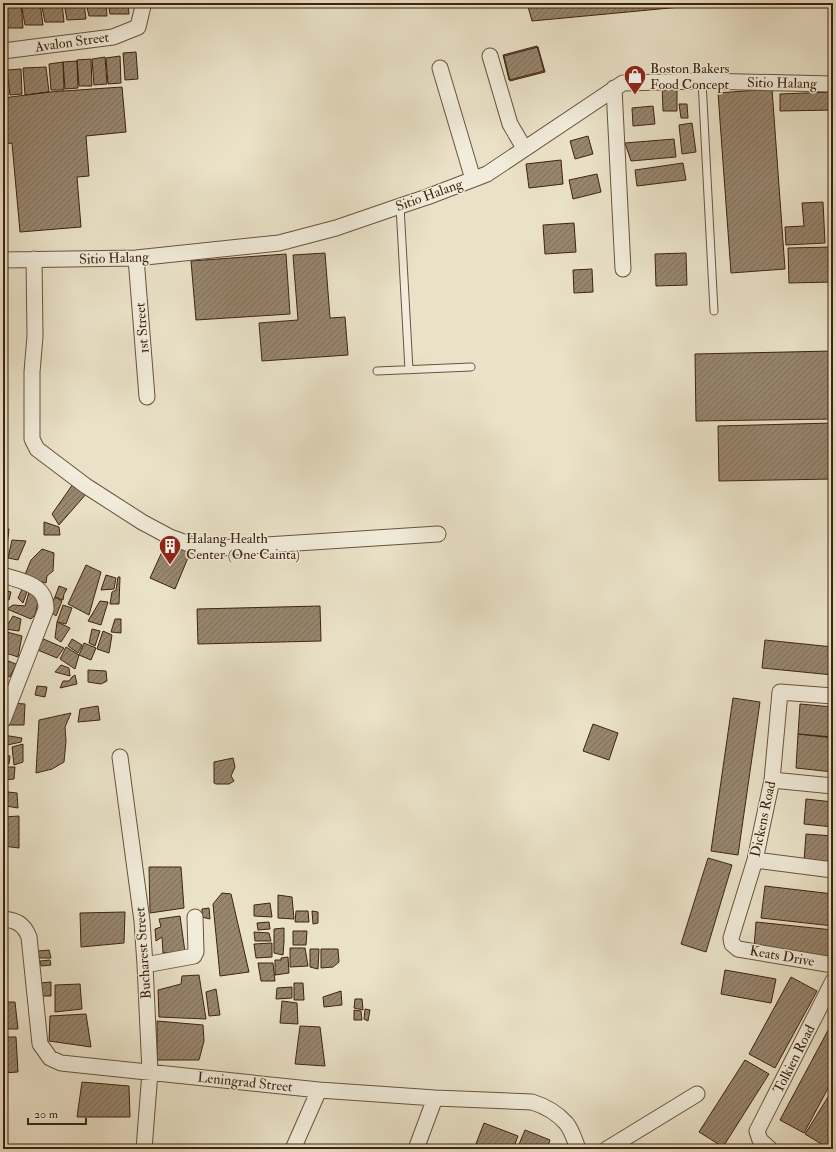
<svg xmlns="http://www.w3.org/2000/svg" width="836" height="1152" viewBox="0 0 836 1152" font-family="'IM FELL Double Pica',serif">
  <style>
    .building { fill: url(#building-hatch); stroke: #3f230e }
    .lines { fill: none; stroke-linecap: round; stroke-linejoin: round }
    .service-casing { stroke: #6a533c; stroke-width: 9 }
    .minor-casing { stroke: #6a533c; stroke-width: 17 }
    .service { stroke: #f1ecdb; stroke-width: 7 }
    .minor { stroke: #f1ecdb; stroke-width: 15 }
    .labels { text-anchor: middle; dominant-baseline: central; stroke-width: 3; stroke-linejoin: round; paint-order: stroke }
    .street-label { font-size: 14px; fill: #3f230e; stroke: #f1ecdb }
    .poi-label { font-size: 14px; fill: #3f230e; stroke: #f1ecdb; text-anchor: start }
  </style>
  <defs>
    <pattern id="building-hatch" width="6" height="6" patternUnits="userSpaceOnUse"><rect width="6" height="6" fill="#98866f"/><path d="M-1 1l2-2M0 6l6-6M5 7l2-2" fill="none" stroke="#7d6d5a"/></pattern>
  </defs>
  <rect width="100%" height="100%" fill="#eae2c8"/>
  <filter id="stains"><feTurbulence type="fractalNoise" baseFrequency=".005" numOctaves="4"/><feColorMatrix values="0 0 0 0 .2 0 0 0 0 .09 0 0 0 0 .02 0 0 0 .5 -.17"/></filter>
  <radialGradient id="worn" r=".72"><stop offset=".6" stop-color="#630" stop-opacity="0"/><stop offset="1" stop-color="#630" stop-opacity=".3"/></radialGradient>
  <path class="building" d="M 16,3 L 21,3 L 23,28 L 4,28 L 3,5 Z
    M 21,3 L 40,3 L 43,25 L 25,25 Z
    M 41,3 L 62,3 L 64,22 L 45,22 Z
    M 64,3 L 84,3 L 86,19 L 67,20 Z
    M 86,3 L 106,3 L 107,16 L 89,16 Z
    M 108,3 L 128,3 L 129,14 L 110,14 Z
    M 527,3 L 723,3 L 532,21 Z
    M 537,46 L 544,71 L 509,80 L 503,55 Z
    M 538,47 L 545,72 L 510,81 L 504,56 Z
    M 136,52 L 138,79 L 125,80 L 123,53 Z
    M 120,56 L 121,83 L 108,84 L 106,58 Z
    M 105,57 L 107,84 L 94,85 L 92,59 Z
    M 91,59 L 92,86 L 79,86 L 77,60 Z
    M 77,61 L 78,88 L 65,89 L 63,62 Z
    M 63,62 L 64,90 L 51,90 L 49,64 Z
    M 46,67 L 49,92 L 25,95 L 23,68 Z
    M 21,69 L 22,94 L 10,95 L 7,70 Z
    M 7,70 L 8,95 L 3,96 L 3,71 Z
    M 662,84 L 677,84 L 677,111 L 663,111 Z
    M 122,87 L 126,132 L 86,136 L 89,176 L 77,177 L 81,227 L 20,232 L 12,143 L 3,144 L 3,98 L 49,92 Z
    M 772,89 L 785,269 L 731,273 L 718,93 Z
    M 833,92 L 833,110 L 780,111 L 780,94 Z
    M 679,104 L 687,104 L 688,118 L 681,118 Z
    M 653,106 L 655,124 L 633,126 L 632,108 Z
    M 692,123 L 696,152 L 682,154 L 679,125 Z
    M 588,136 L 593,154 L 575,159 L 570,141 Z
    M 674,139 L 676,157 L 631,161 L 625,143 Z
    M 561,160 L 563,184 L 529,188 L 526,164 Z
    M 683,163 L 686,180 L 637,186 L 635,170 Z
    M 597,174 L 601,192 L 573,199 L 569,180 Z
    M 823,202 L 825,243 L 786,245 L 785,227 L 804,226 L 802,203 Z
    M 574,223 L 576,252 L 545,254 L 543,225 Z
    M 833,247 L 833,282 L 789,283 L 788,248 Z
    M 325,253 L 330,318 L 345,317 L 348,355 L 262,361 L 259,323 L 298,320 L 293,255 Z
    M 686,253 L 687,285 L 656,286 L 655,254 Z
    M 286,254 L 290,314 L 196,320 L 191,261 Z
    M 592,269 L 593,292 L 574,293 L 573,270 Z
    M 833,351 L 833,419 L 696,421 L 695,354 Z
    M 833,423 L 833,479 L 719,481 L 718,426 Z
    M 73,484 L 87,493 L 59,525 L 52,514 Z
    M 44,522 L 59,527 L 60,535 L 44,535 Z
    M 3,529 L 9,529 L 6,554 L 3,554 Z
    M 12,540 L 26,541 L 18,560 L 8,558 Z
    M 166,543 L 190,553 L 175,589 L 150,578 Z
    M 42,549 L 54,553 L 53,571 L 47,576 L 46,583 L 24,577 L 31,560 Z
    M 86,565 L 101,572 L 89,615 L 68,604 Z
    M 106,575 L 116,578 L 114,589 L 101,590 Z
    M 118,577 L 120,577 L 119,604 L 110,604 L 112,592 L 116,590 Z
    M 59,586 L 67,589 L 64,594 L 63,600 L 55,597 Z
    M 23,587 L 28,589 L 23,603 L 18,598 Z
    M 3,590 L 11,592 L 9,600 L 3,598 Z
    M 29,592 L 40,594 L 35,615 L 31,619 L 7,609 L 13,605 L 25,606 Z
    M 55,597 L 62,601 L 56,616 L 48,610 Z
    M 100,601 L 108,602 L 101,625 L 88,621 Z
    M 63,605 L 72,608 L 66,624 L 57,622 Z
    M 320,606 L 321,641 L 198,644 L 197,609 Z
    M 13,616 L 21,619 L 19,631 L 5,629 Z
    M 115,619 L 121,619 L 121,633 L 111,632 Z
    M 57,622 L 70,628 L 61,642 L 55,638 Z
    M 92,629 L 100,631 L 95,646 L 89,643 Z
    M 3,631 L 22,636 L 18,657 L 3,652 Z
    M 103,631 L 112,635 L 109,653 L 97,649 Z
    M 39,637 L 64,648 L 57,658 L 33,648 Z
    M 72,639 L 82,645 L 78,653 L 68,646 Z
    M 765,640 L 833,647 L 833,675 L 762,668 Z
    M 84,643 L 96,648 L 91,660 L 79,655 Z
    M 66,647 L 79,655 L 75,669 L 60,659 Z
    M 3,659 L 16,664 L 10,677 L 3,673 Z
    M 61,665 L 69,668 L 70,676 L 55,672 Z
    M 88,670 L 106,671 L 107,681 L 101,684 L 88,682 Z
    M 75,675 L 77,684 L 60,688 L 63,681 L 69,681 L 72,677 Z
    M 37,686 L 47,687 L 45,697 L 35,695 Z
    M 733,698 L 760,702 L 738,855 L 711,851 Z
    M 11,703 L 25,704 L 24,725 L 3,725 Z
    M 800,704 L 833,707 L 832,737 L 798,734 Z
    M 98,706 L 100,720 L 78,722 L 80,709 Z
    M 71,713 L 65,727 L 66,741 L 64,762 L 52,769 L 36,773 L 39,720 Z
    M 593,724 L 618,733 L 609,760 L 583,751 Z
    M 798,734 L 833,738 L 833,772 L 796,768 Z
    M 3,735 L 22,738 L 21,742 L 3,746 Z
    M 23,744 L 23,762 L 14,765 L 12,747 Z
    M 3,755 L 10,756 L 9,764 L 3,764 Z
    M 233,758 L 235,767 L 231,776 L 234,781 L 229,784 L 216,784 L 214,783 L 214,762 Z
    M 3,767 L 15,767 L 14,779 L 3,780 Z
    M 8,792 L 17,793 L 18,808 L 6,806 Z
    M 806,799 L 833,802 L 833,827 L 804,824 Z
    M 19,816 L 19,848 L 3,846 L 3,822 L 4,817 Z
    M 806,834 L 833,836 L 833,865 L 804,861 Z
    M 708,858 L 732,865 L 706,952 L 681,944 Z
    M 149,867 L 181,867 L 184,908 L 150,913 Z
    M 765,886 L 833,894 L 833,926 L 761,918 Z
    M 222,893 L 231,894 L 249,972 L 220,976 L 213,904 Z
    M 278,895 L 292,897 L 294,919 L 278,918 Z
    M 270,903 L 272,917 L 254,916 L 254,905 Z
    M 209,908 L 210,919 L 202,917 L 202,909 Z
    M 296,911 L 308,911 L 309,922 L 295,922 Z
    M 312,911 L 318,912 L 318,923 L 313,924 Z
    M 125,912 L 124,943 L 81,947 L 80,913 Z
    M 180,916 L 185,952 L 163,953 L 162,937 L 156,941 L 155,929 L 161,927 L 159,919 Z
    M 269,922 L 270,929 L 258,930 L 257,923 Z
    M 756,922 L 833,930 L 833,957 L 754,948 Z
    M 284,928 L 284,942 L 283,955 L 274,953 L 274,929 Z
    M 293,931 L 307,931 L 306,945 L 293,945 Z
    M 254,932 L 269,933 L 271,941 L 255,941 Z
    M 272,943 L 272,957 L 256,958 L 254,944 Z
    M 290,948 L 305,948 L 308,966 L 290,967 Z
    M 310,949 L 319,949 L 318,969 L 310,967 Z
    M 321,949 L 338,949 L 339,962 L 333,967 L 321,968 Z
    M 49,950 L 51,958 L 39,958 L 38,951 Z
    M 288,957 L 289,973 L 275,975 L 275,960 L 281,960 L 281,958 Z
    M 50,960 L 51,965 L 41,966 L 40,961 Z
    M 258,963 L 273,963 L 275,981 L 261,981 Z
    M 725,970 L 776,979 L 771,1003 L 721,994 Z
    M 199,975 L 206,1019 L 159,1017 L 158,990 L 181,984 L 182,976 Z
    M 791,977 L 817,991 L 775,1068 L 749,1054 Z
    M 51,982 L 51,996 L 42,996 L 40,983 Z
    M 294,983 L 303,983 L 304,1000 L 294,1000 Z
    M 80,984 L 82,1009 L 55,1012 L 55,985 Z
    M 292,987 L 292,998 L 276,999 L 277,988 Z
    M 216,989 L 220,1015 L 209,1016 L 206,992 Z
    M 341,991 L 342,1005 L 324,1007 L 323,997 Z
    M 355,999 L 362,999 L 363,1010 L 354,1008 Z
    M 282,1001 L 297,1003 L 298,1024 L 280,1023 Z
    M 3,1002 L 15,1002 L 18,1029 L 3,1029 Z
    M 365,1009 L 370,1010 L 368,1021 L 364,1019 Z
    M 354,1010 L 361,1011 L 362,1020 L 354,1020 Z
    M 86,1014 L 91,1047 L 49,1041 L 50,1016 Z
    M 157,1021 L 203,1025 L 204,1041 L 199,1060 L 157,1060 Z
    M 833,1021 L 833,1079 L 804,1133 L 780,1120 Z
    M 300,1026 L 320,1027 L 325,1066 L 295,1064 Z
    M 3,1037 L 16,1037 L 18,1072 L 3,1073 Z
    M 745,1060 L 769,1074 L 723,1147 L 699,1132 Z
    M 82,1082 L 129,1086 L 130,1117 L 77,1117 Z
    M 833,1089 L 833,1140 L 828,1148 L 805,1134 Z
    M 484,1123 L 518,1136 L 513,1149 L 474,1149 Z
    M 525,1130 L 550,1140 L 547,1149 L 517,1149 Z"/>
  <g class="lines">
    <g class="service-casing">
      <path id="service" d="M 702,81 L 714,311
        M 400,206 L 409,370
        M 377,371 L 471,367"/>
    </g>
    <g class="minor-casing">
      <path id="minor" d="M 3,51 L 113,37 L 138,27 L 143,6 L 143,3
        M 490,56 L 510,124 L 524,148
        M 440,68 L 473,179
        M 614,88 L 623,269
        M 136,258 L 147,397
        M 34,259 L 35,336 L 32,372 L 32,439 L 37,449 L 86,486 L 142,522 L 170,537 L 203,549 L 438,534
        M 3,260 L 136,258 L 279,243 L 336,228 L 400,206 L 427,197 L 487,174 L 623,83 L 702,81 L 833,84
        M 3,575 C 14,579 36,583 42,594 C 45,598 46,604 46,609 L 3,720
        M 833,696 L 780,692 L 772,780 L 755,860 L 731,938 L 732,944 L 738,949 L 833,965
        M 120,757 L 142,921 L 145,965 L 150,1072 L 144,1149
        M 772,780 L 833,786
        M 755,860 L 833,870
        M 3,919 C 16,920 24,924 29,937 L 40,1044 L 50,1058 L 61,1063 L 319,1090 L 435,1098 L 532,1102 C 545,1106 557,1113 566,1123 C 572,1130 575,1141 578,1149
        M 145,965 L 194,956 L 196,952 L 195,917
        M 293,1149 L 319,1090
        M 416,1149 L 435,1098
        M 607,1149 L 697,1094
        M 770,1149 L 760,1140 L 757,1131 L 833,981"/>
    </g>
    <use href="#service" class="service"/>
    <use href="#minor" class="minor"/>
  </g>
  <defs>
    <g id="shop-pin" transform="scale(1.15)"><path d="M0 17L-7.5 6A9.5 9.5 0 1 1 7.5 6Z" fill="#8f2418" stroke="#f1ecdb"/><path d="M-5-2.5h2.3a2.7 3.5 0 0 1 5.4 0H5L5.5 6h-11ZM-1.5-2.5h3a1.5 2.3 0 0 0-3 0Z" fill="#fff"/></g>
    <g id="building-pin" transform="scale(1.15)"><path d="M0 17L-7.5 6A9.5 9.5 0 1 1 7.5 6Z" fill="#8f2418" stroke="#f1ecdb"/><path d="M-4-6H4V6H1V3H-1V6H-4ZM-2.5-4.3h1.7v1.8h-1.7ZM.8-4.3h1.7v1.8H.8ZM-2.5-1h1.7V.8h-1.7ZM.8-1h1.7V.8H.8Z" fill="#fff"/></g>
  </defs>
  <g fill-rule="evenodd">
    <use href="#shop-pin" x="635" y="76"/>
    <use href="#building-pin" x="170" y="546"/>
  </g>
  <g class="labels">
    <g class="street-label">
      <text transform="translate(72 42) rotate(-8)">Avalon Street</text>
      <text transform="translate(782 83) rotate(1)">Sitio Halang</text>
      <text transform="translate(429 195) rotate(-20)">Sitio Halang</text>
      <text transform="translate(114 258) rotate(-2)">Sitio Halang</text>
      <text transform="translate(142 328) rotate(-95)">1st Street</text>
      <text transform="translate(763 819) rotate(-78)">Dickens Road</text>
      <text transform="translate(143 953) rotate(-94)">Bucharest Street</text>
      <text transform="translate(782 956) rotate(10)">Keats Drive</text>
      <text transform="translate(794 1059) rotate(-63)">Tolkien Road</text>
      <text transform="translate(245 1082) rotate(6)">Leningrad Street</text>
    </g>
    <g class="poi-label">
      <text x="650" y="68">Boston Bakers<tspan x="650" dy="16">Food Concept</tspan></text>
      <text x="186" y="538">Halang Health<tspan x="186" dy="16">Center (One Cainta)</tspan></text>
    </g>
  </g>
  <rect width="836" height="1152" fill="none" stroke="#eae2c8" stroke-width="16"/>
  <rect x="4" y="4" width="828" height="1144" fill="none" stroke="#3f230e" stroke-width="2"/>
  <rect x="8" y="8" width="820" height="1136" fill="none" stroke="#3f230e"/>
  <path d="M28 1118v6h58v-6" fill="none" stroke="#3f230e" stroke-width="2"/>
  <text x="34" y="1118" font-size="12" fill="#3f230e" stroke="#f1ecdb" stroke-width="3" paint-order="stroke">20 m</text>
  <rect width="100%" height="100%" filter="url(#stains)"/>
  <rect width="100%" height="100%" fill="url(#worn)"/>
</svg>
